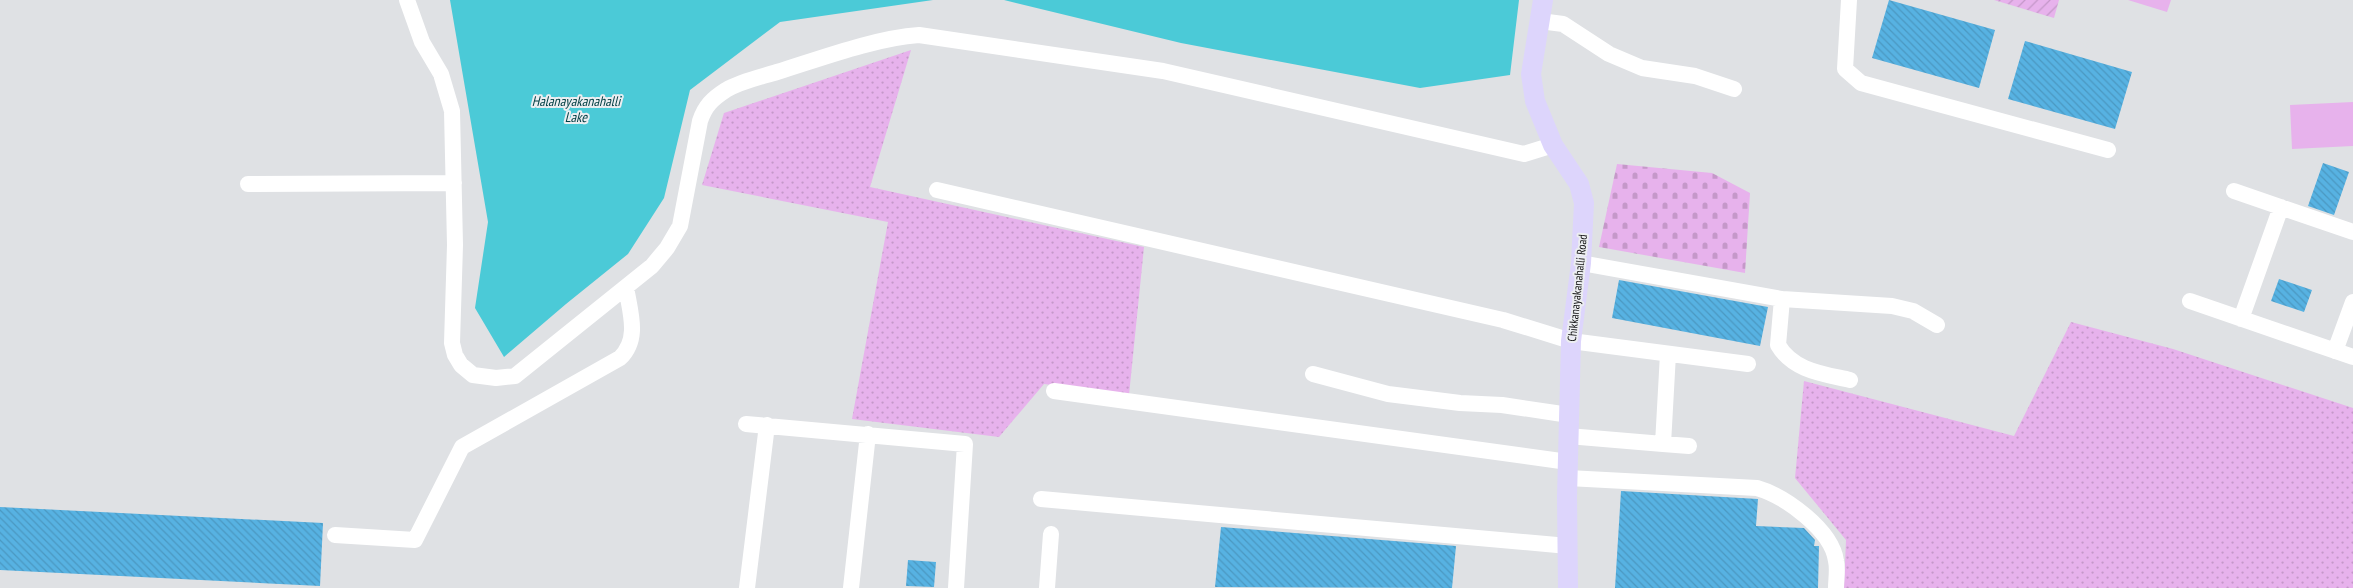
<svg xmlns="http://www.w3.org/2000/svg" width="2353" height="588" viewBox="0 0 2353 588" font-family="'PT Sans Narrow',sans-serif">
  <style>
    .grass { fill: url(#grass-dots) }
    .cemetery { fill: url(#cemetery-stones) }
    .garden { fill: url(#garden-furrows) }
    .pitch { fill: #e7b2ec }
    .water { fill: #4bcad7 }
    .building { fill: url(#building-back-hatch) }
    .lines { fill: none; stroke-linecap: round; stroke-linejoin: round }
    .minor { stroke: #fff; stroke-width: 16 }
    .major { stroke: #ddd5fc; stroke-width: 20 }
    .labels { text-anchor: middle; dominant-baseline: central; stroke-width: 4; stroke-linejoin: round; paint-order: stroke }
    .street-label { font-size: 12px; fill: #111112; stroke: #eceef1 }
    .water-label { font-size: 14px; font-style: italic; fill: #003e43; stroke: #eceef1 }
  </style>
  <defs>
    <pattern id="grass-dots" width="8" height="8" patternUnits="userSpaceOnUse" patternTransform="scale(1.25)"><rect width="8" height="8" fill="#e7b2ec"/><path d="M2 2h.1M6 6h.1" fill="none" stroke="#c598c9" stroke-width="1.8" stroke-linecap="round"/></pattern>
    <pattern id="cemetery-stones" width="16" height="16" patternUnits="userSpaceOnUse" patternTransform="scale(1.25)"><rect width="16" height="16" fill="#e7b2ec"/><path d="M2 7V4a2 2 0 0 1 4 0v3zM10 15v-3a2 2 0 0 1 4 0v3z" fill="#c598c9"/></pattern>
    <pattern id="garden-furrows" width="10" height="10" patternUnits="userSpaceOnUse" patternTransform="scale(1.25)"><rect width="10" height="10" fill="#e7b2ec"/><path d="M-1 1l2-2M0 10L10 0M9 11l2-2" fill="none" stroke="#c598c9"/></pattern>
    <pattern id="building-back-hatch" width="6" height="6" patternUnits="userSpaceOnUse" patternTransform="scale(1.25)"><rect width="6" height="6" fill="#57b2e2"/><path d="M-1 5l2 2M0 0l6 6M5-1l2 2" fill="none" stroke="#4b98c1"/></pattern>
  </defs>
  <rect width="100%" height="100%" fill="#dfe1e4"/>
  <path class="grass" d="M 911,50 L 870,187 L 1144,247 L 1129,395 L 1044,384 L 999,437 L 852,419 L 888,222 L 702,185 L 724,113 Z
    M 2071,322 L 2173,349 L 2353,408 L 2353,588 L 1844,588 L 1846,540 L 1795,478 L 1804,381 L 2014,436 Z"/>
  <path class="cemetery" d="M 1617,164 L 1712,173 L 1750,193 L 1745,273 L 1599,247 Z"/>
  <path class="garden" d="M 1994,0 L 2059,0 L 2054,18 Z"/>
  <path class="pitch" d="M 2128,0 L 2171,0 L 2167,12 Z
    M 2353,102 L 2353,146 L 2292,149 L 2290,105 Z"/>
  <path class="water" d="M 450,0 L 933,0 L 780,22 L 690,90 L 664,198 L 628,254 L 566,304 L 504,357 L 475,308 L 488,222 Z
    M 1004,0 L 1519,0 L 1510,75 L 1420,88 L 1181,43 Z"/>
  <path class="building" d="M 1889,0 L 1995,30 L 1979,88 L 1872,58 Z
    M 2025,41 L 2132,72 L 2115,129 L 2008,99 Z
    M 2323,163 L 2349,172 L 2334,215 L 2308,206 Z
    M 2279,279 L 2312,290 L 2304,312 L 2271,301 Z
    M 1619,280 L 1768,307 L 1760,346 L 1612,318 Z
    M 1621,491 L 1758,499 L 1756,526 L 1804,528 L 1815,540 L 1814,546 L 1819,546 L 1818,588 L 1615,588 Z
    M 0,507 L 323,523 L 320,586 L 0,570 Z
    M 1221,527 L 1456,546 L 1452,588 L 1215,587 Z
    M 908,560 L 936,562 L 934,587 L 906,586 Z"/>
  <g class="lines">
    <path class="minor" d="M 407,0 L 422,42 L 441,74 L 452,111 L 455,245 L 452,343 L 455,355 L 461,365 L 473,375 L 496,378 L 515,376 L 652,266 L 667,248 L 680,226 L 700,121 C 705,106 712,99 726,90 C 741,81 761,77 777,72 C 819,59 875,38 919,35 L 1163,71 L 1524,154 L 1553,145
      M 1849,0 L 1845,69 L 1861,83 L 2108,150
      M 1540,21 L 1563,24 L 1609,54 L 1642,68 L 1695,76 L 1734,89
      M 248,184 L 454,183
      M 937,190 L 1503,320 L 1571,341 L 1748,364
      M 2234,191 L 2353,232
      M 1581,263 L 1782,299 L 1892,306 L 1913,311 L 1937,325
      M 1782,299 L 1778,345 C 1793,371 1824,374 1850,380
      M 2190,301 L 2353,357
      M 2241,319 L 2281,207
      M 2335,351 L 2353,302
      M 1313,374 L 1388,394 L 1460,403 L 1502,405 L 1569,415
      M 1054,391 L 1568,462
      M 746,424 L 965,444 L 956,588
      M 1568,436 L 1663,444 L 1668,354
      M 1663,444 L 1689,446
      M 1568,478 L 1757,488 C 1785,496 1832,530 1836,561 C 1838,569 1836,579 1836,588
      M 1041,499 L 1568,546
      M 335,535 L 415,540 L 462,447 L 620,358 C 640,339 630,312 626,287
      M 747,588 L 767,425
      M 851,588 L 868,434
      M 1047,588 L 1051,534"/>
    <path class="major" d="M 1543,0 L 1531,74 L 1535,101 L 1553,145 L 1579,184 L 1584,203 L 1581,263 L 1571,341 L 1567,497 L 1568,588"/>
  </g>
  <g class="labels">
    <g class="street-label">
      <text transform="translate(1577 288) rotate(-84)">Chikkanayakanahalli Road</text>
    </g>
    <g class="water-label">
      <text x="576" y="101">Halanayakanahalli<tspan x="576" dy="16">Lake</tspan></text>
    </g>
  </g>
</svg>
